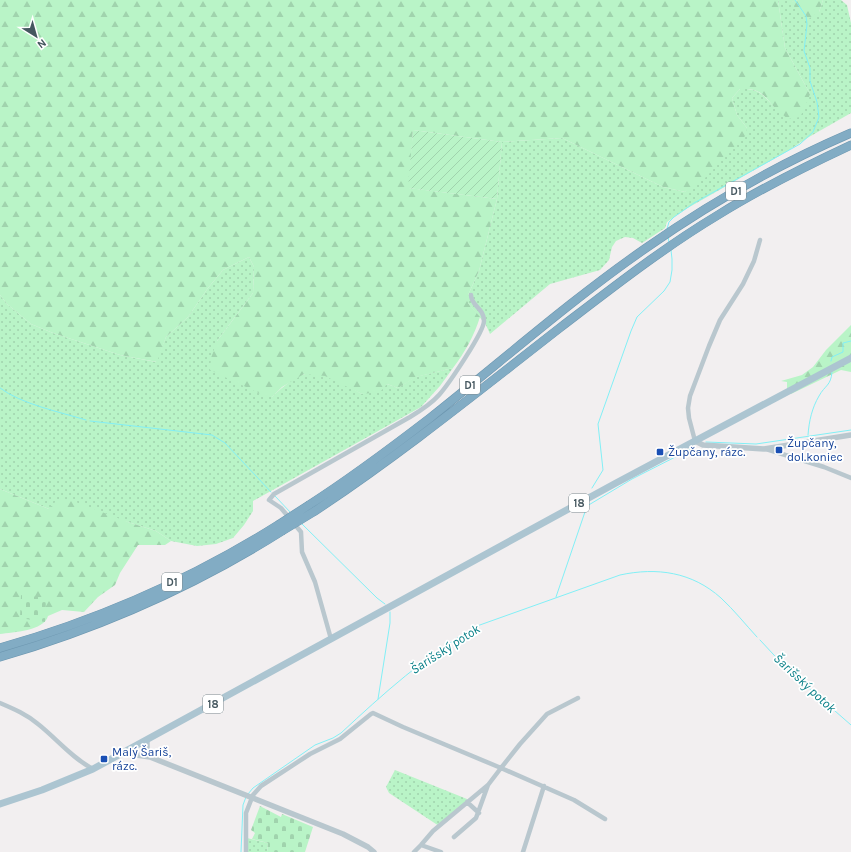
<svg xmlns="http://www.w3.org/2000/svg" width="851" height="852" viewBox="0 0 851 852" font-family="Karla,sans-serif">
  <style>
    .grass { fill: url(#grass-dots) }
    .forest { fill: url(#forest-firs) }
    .cemetery { fill: url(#cemetery-stones) }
    .garden { fill: url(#garden-furrows) }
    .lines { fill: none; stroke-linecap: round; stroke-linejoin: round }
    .stream { stroke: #82eff6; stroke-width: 1 }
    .motorway-casing { stroke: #6d97b0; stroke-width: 9 }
    .minor { stroke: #b9c7ce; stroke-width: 4.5 }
    .tertiary { stroke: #b9c7ce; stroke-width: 5.5 }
    .primary { stroke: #acc5d1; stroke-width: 7 }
    .motorway { stroke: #82acc4; stroke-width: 8 }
    .motorway-bridge-casing { stroke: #6d97b0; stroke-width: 9; stroke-linecap: butt }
    .motorway-bridge { stroke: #82acc4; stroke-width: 8 }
    .transit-dot { fill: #1a4fb4; stroke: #fff; stroke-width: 1.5 }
    .labels { text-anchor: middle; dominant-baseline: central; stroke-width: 3.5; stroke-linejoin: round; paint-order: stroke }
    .shield { fill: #fff; stroke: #7d898f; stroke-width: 1 }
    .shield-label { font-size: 11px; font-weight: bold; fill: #45575f }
    .transit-label { font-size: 12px; fill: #164399; stroke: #fff; text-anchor: start }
    .water-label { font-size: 13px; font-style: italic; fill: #057e86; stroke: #fff }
  </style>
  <defs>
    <pattern id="grass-dots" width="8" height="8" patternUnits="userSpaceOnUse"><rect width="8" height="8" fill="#b9f4c7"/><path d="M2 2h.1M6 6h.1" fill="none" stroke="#a0d3ad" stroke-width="1.8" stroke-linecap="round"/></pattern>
    <pattern id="forest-firs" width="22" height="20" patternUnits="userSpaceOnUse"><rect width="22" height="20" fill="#b9f4c7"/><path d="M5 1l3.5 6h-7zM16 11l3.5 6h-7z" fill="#a0d3ad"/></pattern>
    <pattern id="cemetery-stones" width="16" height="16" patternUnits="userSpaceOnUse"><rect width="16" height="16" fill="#b9f4c7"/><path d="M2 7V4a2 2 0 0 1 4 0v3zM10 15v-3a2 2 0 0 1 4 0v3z" fill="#a0d3ad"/></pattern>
    <pattern id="garden-furrows" width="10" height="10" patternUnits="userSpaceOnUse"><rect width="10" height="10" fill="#b9f4c7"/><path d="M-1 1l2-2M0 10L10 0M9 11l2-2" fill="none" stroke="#a0d3ad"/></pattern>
  </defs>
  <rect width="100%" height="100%" fill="#f2eff0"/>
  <path class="grass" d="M 778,0 L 798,0 L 792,2 L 819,12 L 823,0 L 841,0 L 847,5 L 851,23 L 851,113 L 809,137 L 786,152 L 686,209 L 667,222 L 665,228 L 642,243 L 633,238 L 625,237 L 616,241 L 612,247 L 609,260 L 600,270 L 550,284 L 490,334 L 486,325 L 468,303 L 468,295 L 479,271 L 497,199 L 502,142 L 562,138 L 663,187 L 685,192 L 747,128 L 737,115 L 732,98 L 740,89 C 758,88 763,94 774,107 L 810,94 L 785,48 Z
    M 249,257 L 254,267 L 253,293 L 217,341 L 272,397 C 279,390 295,376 305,374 C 325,371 345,385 362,394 L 387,384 L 398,388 L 415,377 L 453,368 L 440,386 L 421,407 L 253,501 L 253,511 L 244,525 L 233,538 L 216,544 L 197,546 L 171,541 L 156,531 L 128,522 L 49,509 L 0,489 L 0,295 L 7,304 L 31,324 L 53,333 L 120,355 L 156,362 L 166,337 L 188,317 L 208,288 L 223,270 Z
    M 395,770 L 467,799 L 466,802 L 439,826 L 389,793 L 386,787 Z
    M 247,838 L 268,843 L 267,852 L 247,852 Z"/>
  <path class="forest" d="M 0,0 L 778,0 L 785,48 L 810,94 L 805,107 L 800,117 L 788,119 C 783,115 778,111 773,106 C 762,93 759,88 740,89 L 732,98 L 737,115 L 747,128 L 746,135 L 704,179 L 685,192 L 663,187 L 562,138 L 502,142 L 413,130 L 409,188 L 497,199 L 479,271 L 468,295 L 468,303 L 480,317 C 474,336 465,352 453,368 L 416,377 L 398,388 L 387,384 L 380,392 L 362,394 L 325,376 L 304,374 L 282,387 L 272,397 L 261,394 L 210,370 L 211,358 L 217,341 L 253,293 L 254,267 L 249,257 L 223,270 L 208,288 L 188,317 L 166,337 L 157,362 L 120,355 L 53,333 L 31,324 L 7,304 L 0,295 Z
    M 798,0 L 823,0 L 819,12 L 807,20 L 798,12 L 791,2 Z
    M 851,325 L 851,372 L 841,370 L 791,394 L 787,389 L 787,382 L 781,381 L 802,375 L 813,367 L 826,350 Z
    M 0,489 L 49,509 L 56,501 L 67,499 L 81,504 L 128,522 L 156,531 L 171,541 L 165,545 L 138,545 L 120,573 L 115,585 L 98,597 L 84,612 L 62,610 L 48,616 C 44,631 13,632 0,634 Z"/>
  <path class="cemetery" d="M 21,595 L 46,598 L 45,622 L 20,618 Z
    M 260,806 L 281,817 L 282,814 L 313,827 L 305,852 L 267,852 L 268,843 L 252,839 L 255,833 L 251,830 Z"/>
  <path class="garden" d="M 413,130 L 502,142 L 497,199 L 408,188 Z"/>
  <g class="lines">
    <path class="stream" d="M 667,229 L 669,222 L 674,217 L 694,203 L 800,144 L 813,132 L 819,117 L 817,102 L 810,81 L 810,68 L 804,51 L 807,24 L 806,16 L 795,0
      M 668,236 L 669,243
      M 831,361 L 832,357 L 843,352 L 843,343 L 851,341
      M 0,388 C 21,404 60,412 86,420
      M 90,421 L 212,435 L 225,443 L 271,492
      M 808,435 C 809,421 812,408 819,396 C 825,385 831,386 832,372
      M 706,442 L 756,444 L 851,430
      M 592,488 L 603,470 L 598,424 L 631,331 L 637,317 L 664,291 L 670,282 L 672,270 L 672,259 L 671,250
      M 275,496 L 291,513
      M 302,524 L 377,598 L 385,604
      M 556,597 L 587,506 L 632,479 L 691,449
      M 760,640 L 786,668 L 851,725
      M 378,699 L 390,623 L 390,612
      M 248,794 L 253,788 L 315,745 L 333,738 L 341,733 C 383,694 426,655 477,626 L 620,575 C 657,567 692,572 721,598 C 734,610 745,624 757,637
      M 241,852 L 243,805 L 246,797"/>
    <g class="motorway-casing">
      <path id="motorway" d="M 309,505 C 351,478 391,448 430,418 C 502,361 571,300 646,248 C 710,203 779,164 851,133
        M 315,511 C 401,454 480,390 561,327 C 612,288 663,248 718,215 C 760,189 806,166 851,145
        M 0,648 C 98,620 192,579 278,525
        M 0,657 C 99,628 195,586 282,531"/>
    </g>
    <path class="minor" d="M 695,441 L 689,418 L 688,408 L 690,396 L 709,346 L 720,320 L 743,284 L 754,261 L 760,240
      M 766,449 L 824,467 L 851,478
      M 331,639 L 315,582 L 302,552 L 301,532 L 281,508 L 269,500 L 274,494 L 410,417 C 420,411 431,404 439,395 C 448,385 484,332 484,321 C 484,308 471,306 471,295
      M 578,698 L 547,714 L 520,744 L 501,768 L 574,800 L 605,819
      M 0,703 C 14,709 26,714 38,724 C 57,739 72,758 93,769
      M 467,802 L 479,813
      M 454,837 L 476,818 L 488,785
      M 421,845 L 441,852
      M 246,852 L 246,813 L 253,795 L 261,786 L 310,754 L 340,739 L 371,714 L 373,713 L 403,727 L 501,768 L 488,785 L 433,831 L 421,845 L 414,852
      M 523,852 L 544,786"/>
    <path class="tertiary" d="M 695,441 L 703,445 L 764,449 L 851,435
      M 147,740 L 147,749 L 150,757
      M 123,753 L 150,757 L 343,834 L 368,847 L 374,852"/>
    <path class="primary" d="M 0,804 L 42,790 L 93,769 L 616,483 L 851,358"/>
    <use href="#motorway" class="motorway"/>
    <g class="motorway-bridge-casing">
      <path id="motorway-bridge" d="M 278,525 L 309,505
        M 282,531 L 315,511"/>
    </g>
    <use href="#motorway-bridge" class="motorway-bridge"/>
  </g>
  <g class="transit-dot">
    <rect x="775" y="446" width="8" height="8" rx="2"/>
    <rect x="656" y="448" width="8" height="8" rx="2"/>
    <rect x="100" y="755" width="8" height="8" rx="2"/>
  </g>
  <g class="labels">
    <g class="shield">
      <rect x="726" y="182" width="20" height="18" rx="3"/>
      <rect x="460" y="376" width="20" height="18" rx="3"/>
      <rect x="569" y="494" width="20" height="18" rx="3"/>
      <rect x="162" y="573" width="20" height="18" rx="3"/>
      <rect x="203" y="695" width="20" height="18" rx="3"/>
    </g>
    <g class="shield-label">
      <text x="736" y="191">D1</text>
      <text x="470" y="385">D1</text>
      <text x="579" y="503">18</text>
      <text x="172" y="582">D1</text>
      <text x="213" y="704">18</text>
    </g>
    <g class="transit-label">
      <text x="787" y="443">Župčany,<tspan x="787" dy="14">dol.koniec</tspan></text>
      <text x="668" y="452">Župčany, rázc.</text>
      <text x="112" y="752">Malý Šariš,<tspan x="112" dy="14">rázc.</tspan></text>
    </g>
    <g class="water-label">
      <text transform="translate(445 649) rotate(-33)">Šarišský potok</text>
      <text transform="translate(805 683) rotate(43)">Šarišský potok</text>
    </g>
  </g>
  <g transform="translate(36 36) rotate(143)" stroke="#ffffff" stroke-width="3" paint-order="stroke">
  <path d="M0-3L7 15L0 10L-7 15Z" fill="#45575f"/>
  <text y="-6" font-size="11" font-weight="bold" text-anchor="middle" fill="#45575f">N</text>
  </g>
</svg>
